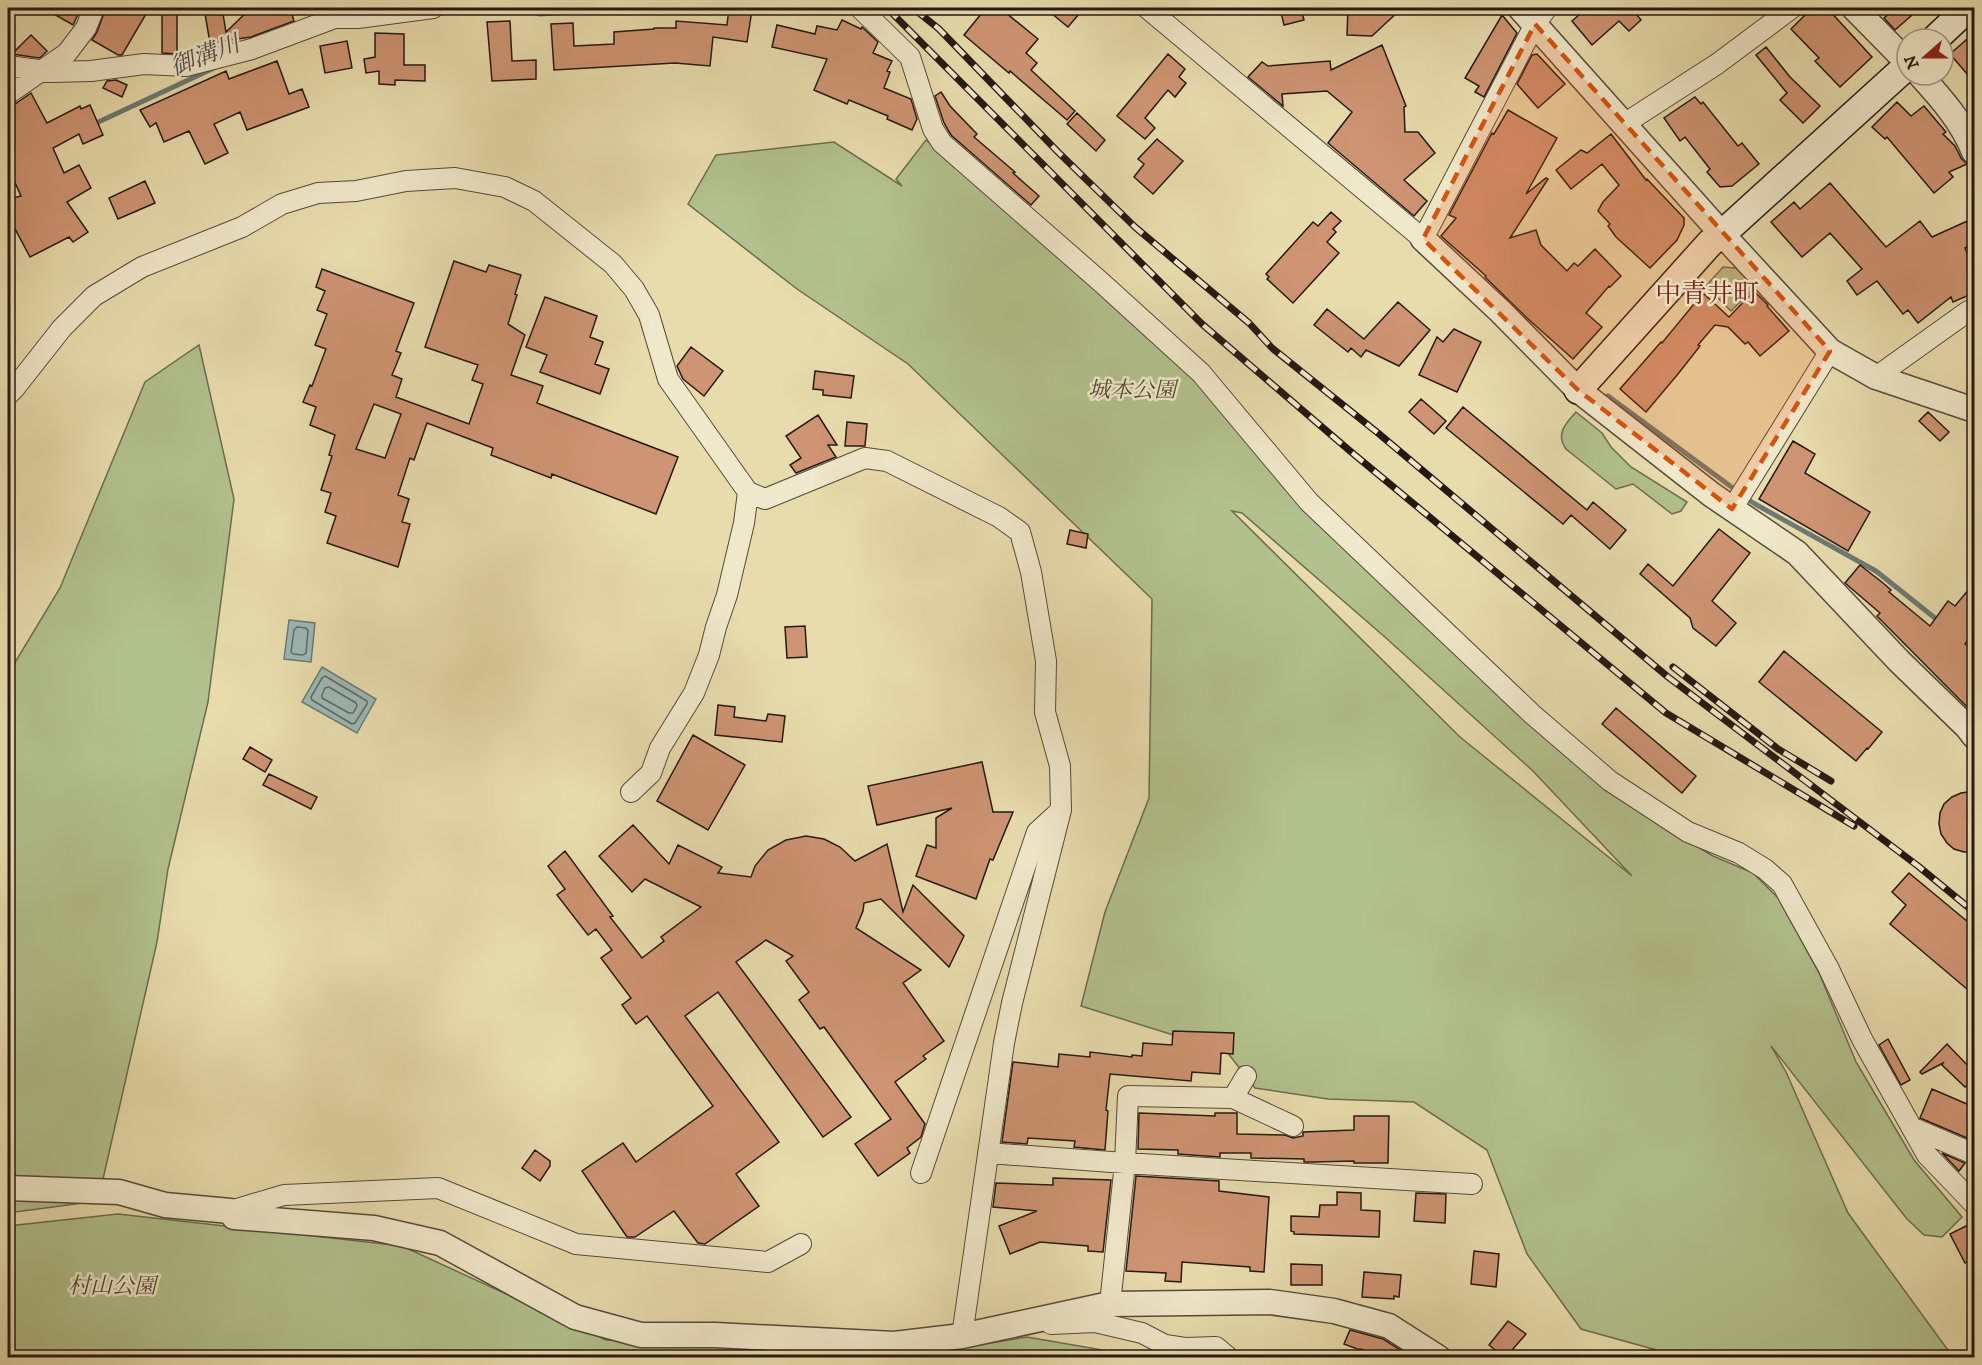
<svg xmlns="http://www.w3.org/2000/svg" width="1982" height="1365" viewBox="0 0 1982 1365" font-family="'IM FELL DW Pica','Noto Serif JP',serif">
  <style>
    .green { fill: #b2c18d; stroke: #6c6d50; stroke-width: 1.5; fill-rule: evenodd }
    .water { fill: #9cb9b5; stroke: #6d7975; stroke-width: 1.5 }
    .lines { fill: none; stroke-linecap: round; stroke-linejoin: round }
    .shore { stroke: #616964; stroke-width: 1.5 }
    .stream { stroke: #6d7975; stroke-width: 5 }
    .building { fill: #ce9473; stroke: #261914; stroke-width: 1.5; fill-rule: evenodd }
    .minor-casing { stroke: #564a3a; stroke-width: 22 }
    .tertiary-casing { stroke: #564a3a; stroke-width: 27 }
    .secondary-casing { stroke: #261914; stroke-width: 30 }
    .minor { stroke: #f0e8ca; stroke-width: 20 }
    .tertiary { stroke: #f0e8ca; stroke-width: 24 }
    .secondary { stroke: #f0e8ca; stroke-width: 27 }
    .rail-casing { stroke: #261914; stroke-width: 7 }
    .rail { stroke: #f0e8ca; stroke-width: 4.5; stroke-dasharray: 14; stroke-linecap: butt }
    .marked { fill: #d5530d; fill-opacity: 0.2; stroke: #d5530d; stroke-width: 4.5; stroke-dasharray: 12 8; stroke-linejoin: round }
    .labels { text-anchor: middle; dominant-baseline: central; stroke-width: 5; stroke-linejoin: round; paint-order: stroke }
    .park-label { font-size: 22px; font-style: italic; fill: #504b38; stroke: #f0e8ca }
    .water-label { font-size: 24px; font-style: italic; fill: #4f514c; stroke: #f0e8ca }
    .quarter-label { font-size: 26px; fill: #7a1f14; stroke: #f0e8ca }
  </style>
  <rect width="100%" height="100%" fill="#e8dcad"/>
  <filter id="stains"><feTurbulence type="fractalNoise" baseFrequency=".00333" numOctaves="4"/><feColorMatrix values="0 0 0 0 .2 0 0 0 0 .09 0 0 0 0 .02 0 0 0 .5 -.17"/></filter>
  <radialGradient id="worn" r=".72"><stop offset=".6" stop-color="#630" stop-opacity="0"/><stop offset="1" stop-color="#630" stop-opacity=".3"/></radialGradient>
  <path class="green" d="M 926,140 L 1095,287 L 1170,354 L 1233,421 L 1284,488 L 1590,773 L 1657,823 L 1713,856 L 1753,873 L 1778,898 L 1820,975 L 1856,1062 L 1914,1160 L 1962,1217 L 1942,1237 L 1924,1235 L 1907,1219 L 1771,1046 L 1786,1072 L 1848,1213 L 1953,1357 L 1672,1357 L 1660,1351 L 1581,1329 L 1527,1254 L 1487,1150 L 1414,1102 L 1328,1099 L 1255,1088 L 1227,1052 L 1081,1006 L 1105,912 L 1149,798 L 1152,599 L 908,364 L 797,289 L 688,204 L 716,155 L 834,142 L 902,186 L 896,179 ZM 1232,511 L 1242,513 L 1386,638 L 1533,771 L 1632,876 L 1460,737 Z
    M 1723,267 L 1736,268 L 1755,287 L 1731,311 L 1706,286 Z
    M 199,345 L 234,499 L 208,702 L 168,869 L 157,942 L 98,1201 L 8,1213 L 8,674 L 60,588 L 145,382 Z
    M 1576,412 L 1602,433 L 1611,447 L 1631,467 L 1687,502 L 1681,511 L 1672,514 L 1633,484 L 1616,489 L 1566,449 C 1555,434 1566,423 1576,412 Z
    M 118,1214 L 402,1246 L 606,1340 L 912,1356 L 1027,1337 L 1143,1357 L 8,1357 L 8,1226 Z"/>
  <path class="water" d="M 289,620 L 315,623 L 311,662 L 284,659 Z
    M 322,667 L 376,699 L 357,733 L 302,702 Z"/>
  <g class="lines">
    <path class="shore" d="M 297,627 L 306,628 L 308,631 L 306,653 L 303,655 L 293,654 L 291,652 L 294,630 Z
      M 325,676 L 367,701 L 367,704 L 355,723 L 352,724 L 312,700 L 311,697 L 322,678 Z
      M 329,687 L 356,703 L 357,706 L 353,713 L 349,713 L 322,698 L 322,695 L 325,688 Z"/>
    <path class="stream" d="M 521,8 L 540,14 L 621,8
      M 437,14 L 456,8
      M 92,125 L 214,68
      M 1608,396 L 1737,491
      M 1744,497 L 1755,504 L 1876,571 L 1940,622
      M 1962,638 L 1974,642"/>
  </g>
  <path class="building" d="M 43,8 L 81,8 L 73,25 Z
    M 106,8 L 136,8 L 146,14 L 122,55 L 118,55 L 92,40 L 97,32 Z
    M 162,8 L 177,8 L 177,54 L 162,53 Z
    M 204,8 L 222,8 L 226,32 L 251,8 L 290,8 L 294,21 L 251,37 L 210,43 Z
    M 729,8 L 752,10 L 747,42 L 713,37 L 710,66 L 675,63 L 554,70 L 551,24 L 573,23 L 574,46 L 614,44 L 614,32 L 654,29 L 654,28 L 676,28 L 676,21 L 727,25 Z
    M 986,8 L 1000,8 L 1038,39 L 1026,53 L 1037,63 L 1031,70 L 1075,111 L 1067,120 L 1010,71 L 1009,73 L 964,35 Z
    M 1045,8 L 1084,8 L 1068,27 Z
    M 1280,8 L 1301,8 L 1304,20 L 1284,25 Z
    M 1348,8 L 1402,8 L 1372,36 L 1347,35 Z
    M 1587,8 L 1634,8 L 1632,9 L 1641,20 L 1629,31 L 1619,21 L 1592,45 L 1572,21 Z
    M 1812,8 L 1827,8 L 1872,57 L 1840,87 L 1815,61 L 1819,58 L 1791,29 Z
    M 1895,8 L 1920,8 L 1895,30 L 1884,18 Z
    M 1502,15 L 1517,33 L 1484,97 L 1475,92 L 1479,86 L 1465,78 Z
    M 842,20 L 861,29 L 862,27 L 878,42 L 873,53 L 892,61 L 887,71 L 890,72 L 884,88 L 911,99 L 917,119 L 912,130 L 887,119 L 888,116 L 849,100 L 847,104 L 814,90 L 827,59 L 772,47 L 777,25 L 815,34 L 817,26 L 837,30 Z
    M 510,21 L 512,61 L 536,60 L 536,79 L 492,81 L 487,22 Z
    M 375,33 L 404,34 L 404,65 L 425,65 L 425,81 L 395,80 L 395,85 L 379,84 L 379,71 L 366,73 L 364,59 L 375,57 Z
    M 1974,33 L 1974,82 L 1950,54 Z
    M 31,35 L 47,51 L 42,56 L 39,58 L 12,54 Z
    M 347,41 L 352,68 L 325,73 L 320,46 Z
    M 1382,45 L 1406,106 L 1404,107 L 1405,132 L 1418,132 L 1435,153 L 1404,180 L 1427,201 L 1414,216 L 1328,143 L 1352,112 L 1327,91 L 1282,94 L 1283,106 L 1248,77 L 1262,62 L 1268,66 L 1330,61 L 1331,70 Z
    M 1766,47 L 1790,77 L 1820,106 L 1803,123 L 1780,100 L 1787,93 L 1756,55 Z
    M 1168,54 L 1185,69 L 1179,77 L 1186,83 L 1175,97 L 1168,90 L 1145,118 L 1155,128 L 1145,139 L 1117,116 Z
    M 1537,54 L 1565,84 L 1538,108 L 1517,84 L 1532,55 Z
    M 277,61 L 289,94 L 302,89 L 309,107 L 247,130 L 240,112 L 214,124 L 228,153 L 205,164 L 189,131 L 164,142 L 156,123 L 150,127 L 140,110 L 226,71 L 229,79 Z
    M 116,80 L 127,85 L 122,97 L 103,88 L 107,81 Z
    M 941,92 L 950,106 L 977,134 L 974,137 L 1015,172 L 1013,173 L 1039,196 L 1031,205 L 951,135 L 944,123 L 935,96 Z
    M 31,93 L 47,123 L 80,106 L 81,109 L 90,105 L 103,135 L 83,144 L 79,134 L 53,148 L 64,173 L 79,165 L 91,188 L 67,202 L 88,232 L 73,242 L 69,237 L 30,257 L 14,227 L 8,229 L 8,199 L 21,196 L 8,167 L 8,106 L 15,104 Z
    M 1695,97 L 1701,104 L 1703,102 L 1738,146 L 1742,143 L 1759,164 L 1732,186 L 1720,187 L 1707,172 L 1710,169 L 1685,137 L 1680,141 L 1664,118 Z
    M 1897,102 L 1911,116 L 1924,106 L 1946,132 L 1943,134 L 1955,146 L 1961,158 L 1967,164 L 1949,172 L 1953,177 L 1934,193 L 1887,137 L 1885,139 L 1872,127 Z
    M 1508,110 L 1557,138 L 1526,194 L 1546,178 L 1548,179 L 1510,238 L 1536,230 L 1541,245 L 1567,271 L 1574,263 L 1578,266 L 1595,249 L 1621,276 L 1610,287 L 1609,286 L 1586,313 L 1602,327 L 1573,359 L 1527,318 L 1485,277 L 1486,276 L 1441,236 L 1456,218 L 1449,215 L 1492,133 L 1494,134 Z
    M 1077,113 L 1105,140 L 1096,151 L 1067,124 Z
    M 1611,134 L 1646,180 L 1647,179 L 1684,218 L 1684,225 L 1677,240 L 1650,268 L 1616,237 L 1608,226 L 1610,224 L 1598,211 L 1603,202 L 1619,185 L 1602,164 L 1571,189 L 1556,170 L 1581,150 L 1587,153 Z
    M 1157,139 L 1183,161 L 1153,194 L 1134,177 L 1144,164 L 1138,159 Z
    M 145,181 L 155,203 L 118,219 L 109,198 Z
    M 1830,183 L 1886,247 L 1920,221 L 1932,237 L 1974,218 L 1974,244 L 1965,248 L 1974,272 L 1974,293 L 1953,302 L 1951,297 L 1918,323 L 1908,310 L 1903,314 L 1877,281 L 1857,295 L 1847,281 L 1862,269 L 1830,233 L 1802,257 L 1771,222 L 1794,202 L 1800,209 Z
    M 1331,212 L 1341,221 L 1333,229 L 1336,232 L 1327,242 L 1339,253 L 1293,303 L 1267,279 L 1269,277 L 1266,274 L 1313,222 L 1318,226 Z
    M 454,261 L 486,272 L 489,265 L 521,275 L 515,294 L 517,295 L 508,324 L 525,335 L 511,375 L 543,386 L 537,403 L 678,457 L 656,514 L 552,474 L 551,478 L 491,455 L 493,448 L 427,423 L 414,460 L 410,458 L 398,495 L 409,499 L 402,522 L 410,524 L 398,567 L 327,543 L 336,516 L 325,512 L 331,493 L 321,490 L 332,456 L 329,455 L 335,435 L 310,425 L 316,407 L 303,402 L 310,385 L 312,386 L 326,349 L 315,345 L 327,314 L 317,310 L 325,291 L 316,287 L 322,269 L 414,303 L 396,351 L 401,353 L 392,375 L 402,379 L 396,397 L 469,424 L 483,384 L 472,380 L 478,365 L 425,347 ZM 374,404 L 401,414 L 385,458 L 356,449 Z
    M 1754,291 L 1768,305 L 1767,306 L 1789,331 L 1760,356 L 1748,342 L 1745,344 L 1728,327 L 1715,325 L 1698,345 L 1700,346 L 1678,374 L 1646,412 L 1620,389 L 1661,342 L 1662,343 L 1703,293 L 1729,317 Z
    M 545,297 L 597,316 L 590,337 L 603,342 L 595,364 L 609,369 L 600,394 L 540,372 L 547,355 L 526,347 Z
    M 1398,302 L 1430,330 L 1399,366 L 1366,350 L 1361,357 L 1351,348 L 1348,352 L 1314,325 L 1327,309 L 1364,339 Z
    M 1454,329 L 1481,342 L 1457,392 L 1419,375 L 1437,337 L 1443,342 Z
    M 691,347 L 723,371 L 704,396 L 683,379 L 677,366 Z
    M 815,371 L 854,376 L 851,398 L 823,395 L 823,390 L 813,389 Z
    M 1421,399 L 1446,421 L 1434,434 L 1409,412 Z
    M 1463,407 L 1587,510 L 1593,502 L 1626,530 L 1610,549 L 1571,515 L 1563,524 L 1446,428 Z
    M 1928,412 L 1949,432 L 1940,441 L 1919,421 Z
    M 818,415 L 837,445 L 828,445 L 836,457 L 796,473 L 790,465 L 801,458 L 786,436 Z
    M 847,422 L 867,424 L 865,446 L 845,446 Z
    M 1793,441 L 1815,454 L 1805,473 L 1870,512 L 1848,551 L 1759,499 Z
    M 1719,529 L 1750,553 L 1712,601 L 1736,623 L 1716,646 L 1693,628 L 1690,618 L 1640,574 L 1648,564 L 1673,586 Z
    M 1070,530 L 1088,534 L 1086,548 L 1067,544 Z
    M 1860,565 L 1883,583 L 1891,590 L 1889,592 L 1930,626 L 1948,601 L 1955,606 L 1974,583 L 1974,631 L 1965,644 L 1974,650 L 1974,714 L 1877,616 L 1880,613 L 1845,583 Z
    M 805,626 L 807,657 L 787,658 L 785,627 Z
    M 1784,651 L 1882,732 L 1868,749 L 1867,748 L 1856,761 L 1759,682 Z
    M 718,705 L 735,707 L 734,717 L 766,721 L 768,714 L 785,716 L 782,742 L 715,735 Z
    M 1616,708 L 1696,776 L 1682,793 L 1602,724 Z
    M 693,735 L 745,765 L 708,830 L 657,801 Z
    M 250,747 L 272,760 L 265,772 L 243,759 Z
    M 982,762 L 993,812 L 1013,812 L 993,860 L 990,859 L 976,899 L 916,876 L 927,845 L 936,848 L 936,818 L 952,808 L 877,825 L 868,786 Z
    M 269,774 L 317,797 L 311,809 L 263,785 Z
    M 1974,791 L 1974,852 L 1964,852 L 1954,849 L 1947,843 L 1941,834 L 1939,824 L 1940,813 L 1944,804 L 1952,797 L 1961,793 Z
    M 633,825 L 669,864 L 678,845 L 722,867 L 718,873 L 751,877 L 755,866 L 768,850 L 786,840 L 806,836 L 824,839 L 840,847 L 855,861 L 887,844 L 903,912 L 913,885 L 964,936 L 949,967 L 881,899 L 864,903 L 863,911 L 856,928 L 921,970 L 903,983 L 944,1041 L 923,1056 L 926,1059 L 895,1082 L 925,1124 L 921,1137 L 907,1148 L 910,1153 L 878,1176 L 855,1144 L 891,1119 L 824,1027 L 820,1029 L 799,1000 L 809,992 L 786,961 L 793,956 L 766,940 L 736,962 L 851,1117 L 823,1137 L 718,992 L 685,1016 L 779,1142 L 736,1174 L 759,1206 L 705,1244 L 698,1243 L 674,1211 L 635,1237 L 627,1237 L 582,1171 L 623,1143 L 636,1162 L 713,1106 L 647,1016 L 636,1024 L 622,1005 L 631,998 L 601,958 L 612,950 L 596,929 L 588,935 L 557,895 L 565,889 L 548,866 L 565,851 L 613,916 L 610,917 L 642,958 L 664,941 L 661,937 L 701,907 L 645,879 L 632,892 L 599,856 Z
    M 1909,873 L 1974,927 L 1974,995 L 1890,924 L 1906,905 L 1892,892 Z
    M 1173,1031 L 1234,1033 L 1233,1054 L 1221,1053 L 1220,1074 L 1192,1072 L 1191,1081 L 1110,1074 L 1106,1110 L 1108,1111 L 1105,1150 L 1074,1147 L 1075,1141 L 1028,1138 L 1027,1144 L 1002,1142 L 1013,1062 L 1058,1067 L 1059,1054 L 1090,1057 L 1090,1052 L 1132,1057 L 1132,1055 L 1142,1056 L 1143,1043 L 1172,1045 Z
    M 1888,1039 L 1910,1080 L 1901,1085 L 1879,1045 Z
    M 1947,1044 L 1974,1072 L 1974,1079 L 1965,1087 L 1942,1065 L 1943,1063 L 1922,1074 L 1920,1072 Z
    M 1932,1089 L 1974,1107 L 1974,1141 L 1920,1118 Z
    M 1139,1113 L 1215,1116 L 1215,1113 L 1237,1113 L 1237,1134 L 1285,1135 L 1293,1138 L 1303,1136 L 1303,1132 L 1354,1130 L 1354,1116 L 1389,1116 L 1388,1163 L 1354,1163 L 1354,1161 L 1312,1162 L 1304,1162 L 1304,1159 L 1251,1158 L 1251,1153 L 1220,1153 L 1220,1157 L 1178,1154 L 1178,1150 L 1138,1149 Z
    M 535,1150 L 550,1161 L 550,1166 L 540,1181 L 522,1168 Z
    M 1942,1153 L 1965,1163 L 1959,1171 Z
    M 1136,1176 L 1219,1181 L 1219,1191 L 1269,1197 L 1264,1272 L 1250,1271 L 1250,1267 L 1182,1262 L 1181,1282 L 1165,1281 L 1166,1273 L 1126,1271 Z
    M 1053,1178 L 1111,1180 L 1103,1252 L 1088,1251 L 1088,1246 L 1040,1242 L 1010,1254 L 999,1226 L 1037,1211 L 993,1207 L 996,1183 L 1053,1185 Z
    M 1337,1192 L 1361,1193 L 1361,1210 L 1380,1211 L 1379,1237 L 1294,1234 L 1294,1232 L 1291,1231 L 1291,1216 L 1319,1217 L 1320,1205 L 1337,1205 Z
    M 1416,1193 L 1446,1194 L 1445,1223 L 1414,1221 Z
    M 1974,1222 L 1974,1258 L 1965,1263 L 1950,1234 Z
    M 1474,1251 L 1499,1254 L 1496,1287 L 1471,1284 Z
    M 1291,1264 L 1322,1265 L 1322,1285 L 1291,1285 Z
    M 1364,1272 L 1401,1275 L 1399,1297 L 1394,1296 L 1394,1299 L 1362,1297 Z
    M 1508,1321 L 1526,1334 L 1505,1358 L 1489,1345 Z
    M 1350,1330 L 1383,1339 L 1404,1352 L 1402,1358 L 1391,1358 L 1360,1349 L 1360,1350 L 1344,1344 Z"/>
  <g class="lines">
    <g class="minor-casing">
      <path id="minor" d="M 860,8 L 910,57 L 933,129 L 942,143 L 1102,283 L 1201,373 L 1309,502 L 1532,714 L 1610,781 L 1688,832 L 1739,853 L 1765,869 L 1782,884 L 1828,967 L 1862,1039 L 1927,1155 L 1974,1204
        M 1147,8 L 1423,239 L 1535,24 L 1547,8
        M 8,66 L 53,72 L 91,71 L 144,64 L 186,66 L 252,49 L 335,18 L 358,18 L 433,8
        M 8,94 L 67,53 L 86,28 L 94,8
        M 1624,124 L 1717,64 L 1792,8
        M 1876,377 L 1967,312 L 1974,308
        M 8,395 L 14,389 L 62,328 L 94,296 L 142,267 L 242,227 L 282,204 L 318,193 L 356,191 L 406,181 L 455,178 L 505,187 L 534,201 L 613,264 L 634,289 L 649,315 L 668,379 L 748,492 L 765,499 L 865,458 L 887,461 L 999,517 L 1020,532 L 1031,572 L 1046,661 L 1045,712 L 1060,766 L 1061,810 L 1012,1003 L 1004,1043 L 962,1336
        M 1732,509 L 1830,351
        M 631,792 L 651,773 L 660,748 L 694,693 L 709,655 L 716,627 L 727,595 L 744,523 L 748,492
        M 1233,1098 L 1293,1126
        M 1911,1127 L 1974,1154
        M 988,1153 L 1125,1163 L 1472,1184
        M 921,1173 L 1037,832 L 1061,810
        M 230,1211 L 284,1195 L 438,1188 L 576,1244 L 768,1262 L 801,1244
        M 1110,1304 L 1125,1163 L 1128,1096 L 1233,1098 L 1246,1076
        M 1051,1324 L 1095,1322 L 1142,1333 L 1165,1345 L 1185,1348 L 1216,1347 L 1229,1358"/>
    </g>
    <g class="tertiary-casing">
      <path id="tertiary" d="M 1520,8 L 1722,234 L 1830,351 L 1876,377 L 1974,410
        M 1854,8 L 1907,62
        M 1920,75 C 1941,98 1963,123 1974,152
        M 1423,239 L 1500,311 L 1578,390 L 1712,495 L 1797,553 L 1899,661 L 1967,727 L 1974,736
        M 8,1188 L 119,1192 L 165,1205 L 230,1211 L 234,1217 L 374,1228 L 440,1243 L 575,1317 L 641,1335 L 715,1335 L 894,1344 L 962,1336 L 1110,1304 L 1270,1302 L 1334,1311 L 1389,1326 L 1439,1358"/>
    </g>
    <g class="secondary-casing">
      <path id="secondary" d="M 1935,39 L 1968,8
        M 1578,390 L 1710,243 L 1722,234 L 1907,66"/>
    </g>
    <use href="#minor" class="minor"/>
    <use href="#tertiary" class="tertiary"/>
    <use href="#secondary" class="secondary"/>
    <g class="rail-casing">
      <path id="rail" d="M 887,8 L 1202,324 L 1350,451 L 1666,713 L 1854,826
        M 913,8 L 939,29 L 1058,152 L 1135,227 L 1249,323 L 1272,348 L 1378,433 L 1668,677 L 1918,866 L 1974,912
        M 1673,667 L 1778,749 L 1831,781"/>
    </g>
    <use href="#rail" class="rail"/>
  </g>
  <path class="marked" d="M 1535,24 L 1830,351 L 1732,509 L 1578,390 L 1423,239 Z"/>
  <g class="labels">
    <g class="park-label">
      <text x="1132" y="390">城本公園</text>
      <text x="112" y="1286">村山公園</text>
    </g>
    <g class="water-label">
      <text transform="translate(205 56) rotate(-21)">御溝川</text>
    </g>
    <g class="quarter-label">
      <text x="1707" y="294">中青井町</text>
    </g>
  </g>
  <rect width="1982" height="1365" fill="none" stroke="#e8dcad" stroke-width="30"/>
  <rect x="9" y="9" width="1964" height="1347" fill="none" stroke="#261914" stroke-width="3"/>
  <rect x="15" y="15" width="1952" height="1335" fill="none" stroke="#261914" stroke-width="1.5"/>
  <g transform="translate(1925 57) rotate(249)"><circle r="28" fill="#f0e8ca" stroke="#9f9581" stroke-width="1.5"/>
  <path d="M0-4.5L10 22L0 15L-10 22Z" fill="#8f2418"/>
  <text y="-9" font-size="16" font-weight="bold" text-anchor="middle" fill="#261914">N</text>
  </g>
  <rect width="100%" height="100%" filter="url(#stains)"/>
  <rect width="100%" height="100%" fill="url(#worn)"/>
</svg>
